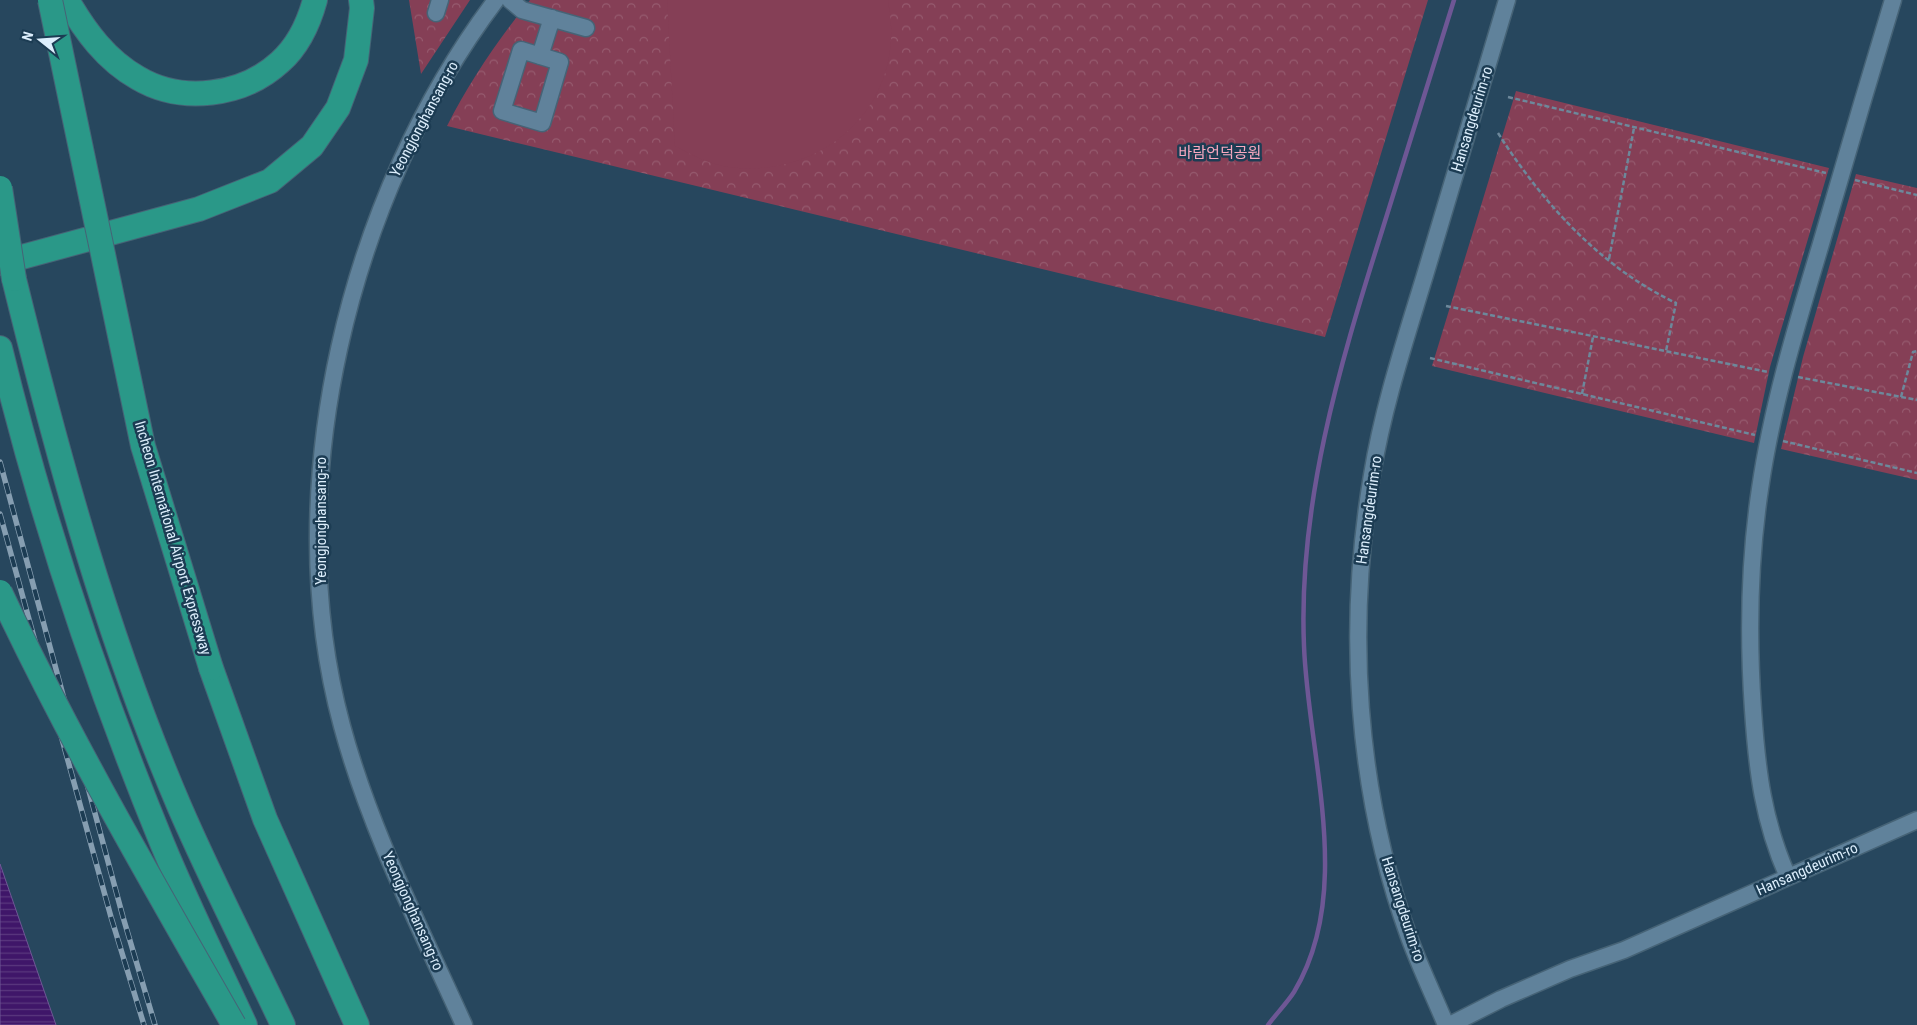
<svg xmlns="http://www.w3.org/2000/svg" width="1917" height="1025" viewBox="0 0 1917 1025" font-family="'Roboto Condensed','Noto Sans KR',sans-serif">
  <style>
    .park { fill: url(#park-crowns) }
    .garden { fill: #853f56 }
    .water { fill: url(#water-rules); stroke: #6e5795 }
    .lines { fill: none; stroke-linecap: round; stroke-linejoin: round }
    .stream { stroke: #6e5795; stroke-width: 4.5 }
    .minor-casing { stroke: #466376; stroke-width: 19 }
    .highway-casing { stroke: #466376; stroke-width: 26 }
    .path { stroke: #6d889b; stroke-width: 2.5; stroke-dasharray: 5 2.5; stroke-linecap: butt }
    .minor { stroke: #60829b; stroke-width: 16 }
    .highway { stroke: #2a9888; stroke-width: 24 }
    .rail-casing { stroke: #869eb1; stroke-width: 5.5 }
    .rail { stroke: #1c3c53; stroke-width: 4; stroke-dasharray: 11; stroke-linecap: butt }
    .highway-bridge-casing { stroke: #466376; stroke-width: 26; stroke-linecap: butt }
    .highway-bridge { stroke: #2a9888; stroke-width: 24 }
    .labels { text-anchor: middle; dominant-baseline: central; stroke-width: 5; stroke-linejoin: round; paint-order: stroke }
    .street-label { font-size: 15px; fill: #dceefc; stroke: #1c3c53 }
    .park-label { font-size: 15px; fill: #faa9c0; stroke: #1c3c53 }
  </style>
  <defs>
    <pattern id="park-crowns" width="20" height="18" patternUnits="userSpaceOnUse" patternTransform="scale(1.25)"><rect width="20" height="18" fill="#853f56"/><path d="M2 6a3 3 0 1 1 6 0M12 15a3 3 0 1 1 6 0" fill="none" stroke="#965b6f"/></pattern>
    <pattern id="water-rules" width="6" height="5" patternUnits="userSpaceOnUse" patternTransform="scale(1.25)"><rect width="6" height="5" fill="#3f1669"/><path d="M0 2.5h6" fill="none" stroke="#5a387f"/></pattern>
  </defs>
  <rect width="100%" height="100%" fill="#27475e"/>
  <path class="park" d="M 409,0 L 470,0 L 421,74 Z
    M 530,0 L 1428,0 L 1325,337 L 447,126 C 470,81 498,40 530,0 Z
    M 1516,91 L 1829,168 L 1770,367 L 1754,443 L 1432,366 Z
    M 1856,174 L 1917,188 L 1917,480 L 1781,449 L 1803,357 Z"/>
  <path class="garden" d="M 667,0 L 888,0 C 889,9 891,18 891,26 C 895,117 814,179 728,167 C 709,164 692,155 675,146 Z"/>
  <path class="water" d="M 0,864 L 56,1025 L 0,1025 Z"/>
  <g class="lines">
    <path class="stream" d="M 1268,1025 C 1276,1014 1287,1003 1294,992 C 1355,891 1308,756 1304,646 C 1298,505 1339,367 1381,234 C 1405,156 1429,78 1454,0"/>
    <g class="minor-casing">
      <path id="minor" d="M 510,0 L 522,10 L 586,28
        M 436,13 L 440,0
        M 521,50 L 560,62 L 542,123 L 502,111 Z
        M 540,56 L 552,18
        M 1788,877 C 1763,821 1757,770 1753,710 C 1748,637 1749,562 1760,489 C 1772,406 1796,327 1820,247 C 1844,165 1868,82 1893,0
        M 464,1025 C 420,927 370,830 342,726 C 277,489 349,194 496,0
        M 1446,1025 C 1434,996 1420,967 1409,937 C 1356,791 1346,628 1372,475 C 1383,407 1405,341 1425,275 C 1452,183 1480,92 1507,0
        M 1450,1025 L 1501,999 L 1570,969 L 1624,950 L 1917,820"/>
    </g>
    <g class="highway-casing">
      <path id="highway" d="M 67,0 C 85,31 106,60 138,78 C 182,104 243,96 280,62 C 298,46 309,22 315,0
        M 0,263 L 199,209 L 270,181 L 312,146 L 338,108 L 356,60 L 362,8 L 361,0
        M 14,279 C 58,458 107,638 180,808 C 212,882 249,953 283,1025
        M 0,348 C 41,517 96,682 162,843 C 187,904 217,964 245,1025
        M 211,668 L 265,819 L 357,1025"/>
    </g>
    <path class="path" d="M 1508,97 L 1826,173
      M 1498,133 C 1542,202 1600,267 1676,303 L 1666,351
      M 1855,180 L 1917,195
      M 1609,259 L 1634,128
      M 1446,306 L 1768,372
      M 1430,358 L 1755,435
      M 1798,377 L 1917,400
      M 1582,394 L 1593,337
      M 1901,397 L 1913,352 L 1917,351
      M 1783,441 L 1917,473"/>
    <use href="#minor" class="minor"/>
    <use href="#highway" class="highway"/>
    <g class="rail-casing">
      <path id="rail" d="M 0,462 L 123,917 L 155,1025
        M 0,514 L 111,917 L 144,1025"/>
    </g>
    <use href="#rail" class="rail"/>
    <g class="highway-bridge-casing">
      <path id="highway-bridge" d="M 50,0 L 143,446 L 211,668
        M 0,188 L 14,279
        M 0,592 C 70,741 153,883 234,1025"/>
    </g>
    <use href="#highway-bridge" class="highway-bridge"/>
  </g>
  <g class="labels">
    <g class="street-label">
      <text transform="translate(424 119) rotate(-62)">Yeongjonghansang-ro</text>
      <text transform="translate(1472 119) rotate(-73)">Hansangdeurim-ro</text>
      <text transform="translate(1369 510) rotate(-82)">Hansangdeurim-ro</text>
      <text transform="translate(321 521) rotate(-90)">Yeongjonghansang-ro</text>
      <text transform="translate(173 538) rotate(74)">Incheon International Airport Expressway</text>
      <text transform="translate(1807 869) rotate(-24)">Hansangdeurim-ro</text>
      <text transform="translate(1403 909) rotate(72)">Hansangdeurim-ro</text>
      <text transform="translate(413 911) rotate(66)">Yeongjonghansang-ro</text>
    </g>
    <g class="park-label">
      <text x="1220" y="153">바람언덕공원</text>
    </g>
  </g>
  <g transform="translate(40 40) rotate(287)" stroke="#1c3c53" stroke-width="4" paint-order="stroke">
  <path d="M0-4L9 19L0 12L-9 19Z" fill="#dceefc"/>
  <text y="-8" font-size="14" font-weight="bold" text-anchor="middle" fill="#dceefc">N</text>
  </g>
</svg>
